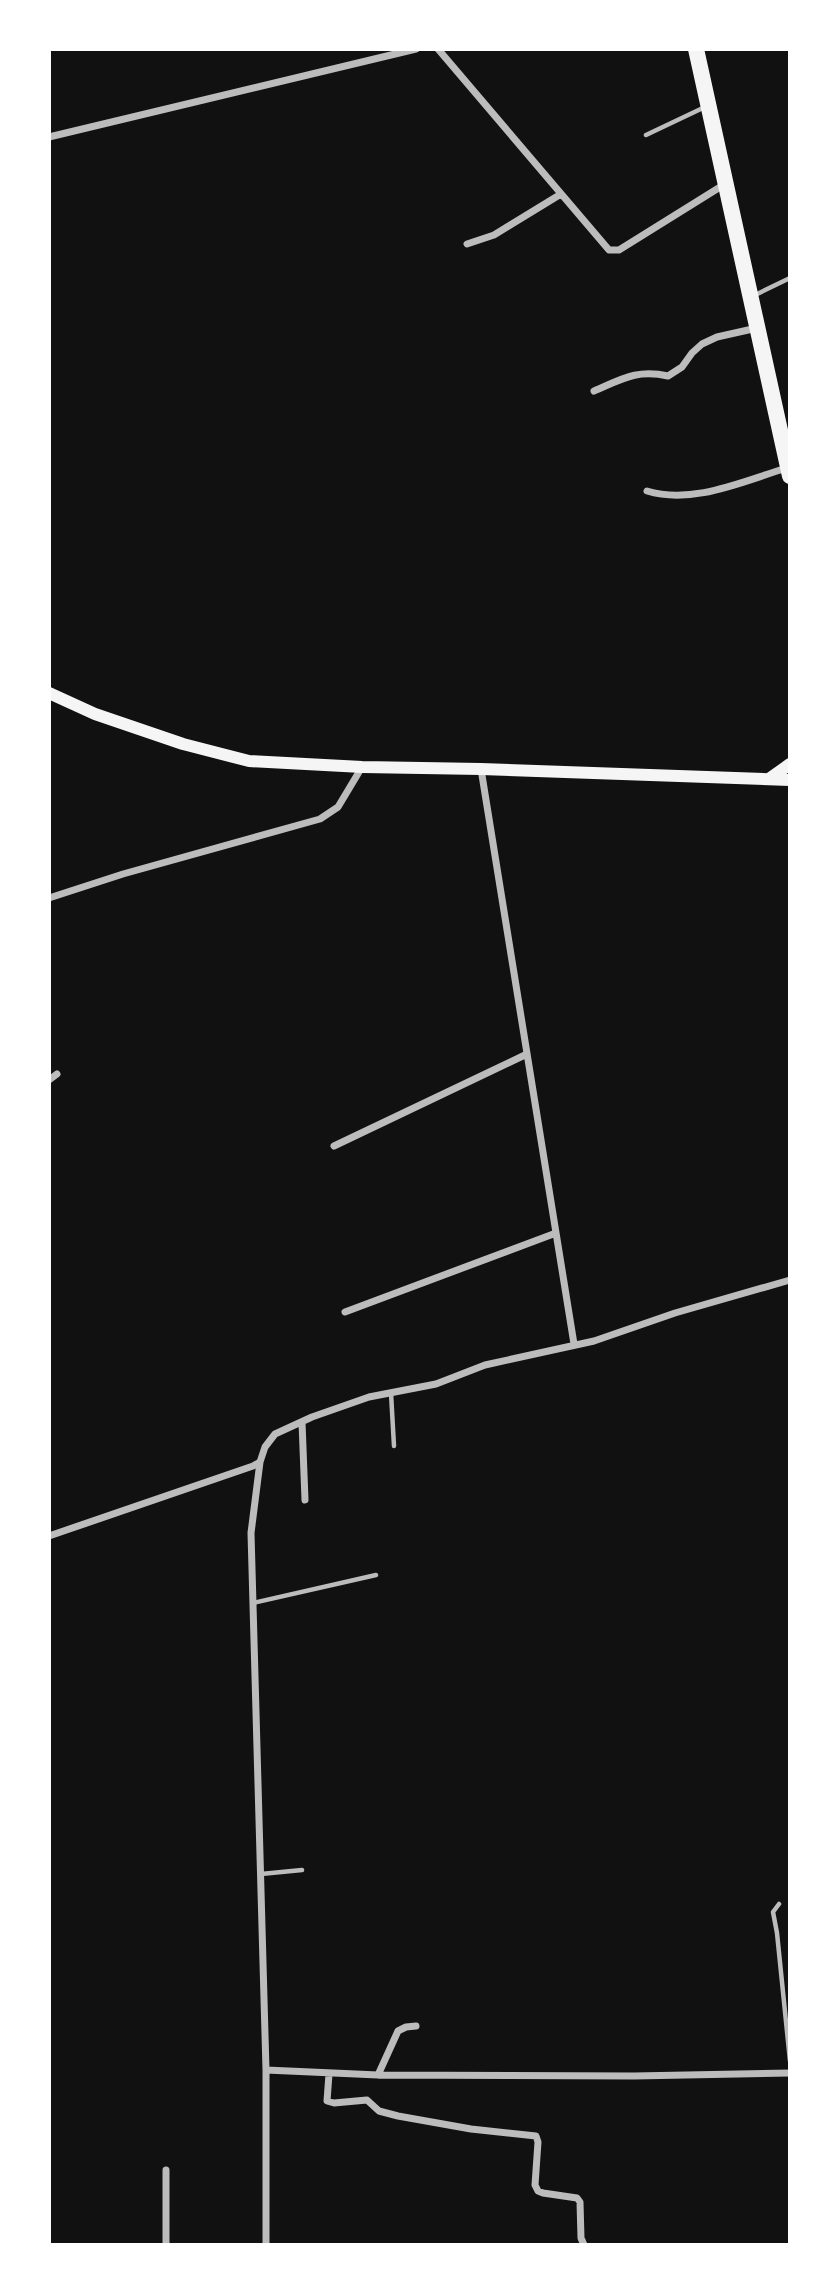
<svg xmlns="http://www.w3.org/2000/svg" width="839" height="2294" viewBox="0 0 839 2294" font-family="Lato,sans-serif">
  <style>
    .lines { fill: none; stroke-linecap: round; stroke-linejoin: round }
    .service { stroke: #bcbcbc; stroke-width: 4.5 }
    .minor { stroke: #bcbcbc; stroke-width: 7 }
    .secondary { stroke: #f5f5f5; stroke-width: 12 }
    .trunk { stroke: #f5f5f5; stroke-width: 16 }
  </style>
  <rect width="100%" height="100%" fill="#111"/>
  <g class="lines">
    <path class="service" d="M 646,135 L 705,107
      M 755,295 L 790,278
      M 391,1393 L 394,1446
      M 253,1603 L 376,1575
      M 261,1874 L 302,1870
      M 779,1904 L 773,1912 L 777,1933 L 790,2061"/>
    <path class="minor" d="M 438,49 L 609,250 L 619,250 L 725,184
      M 49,137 L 416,49
      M 467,244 L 494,235 L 561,194
      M 594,391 C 622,379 637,369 668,376 L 682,367 L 692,353 L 702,344 L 717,337 L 757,328
      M 647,491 C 693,505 743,481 787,468
      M 481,769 L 574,1344
      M 49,898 L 123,874 L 320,819 L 338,807 L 362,767
      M 49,1080 L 57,1074
      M 334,1146 L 527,1054
      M 345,1312 L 556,1233
      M 302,1422 L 305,1500
      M 260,1462 L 251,1533 L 266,2070 L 266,2245
      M 49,1536 L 253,1466 L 260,1462 L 265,1447 L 275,1434 L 312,1417 L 369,1397 L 436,1384 L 485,1365 L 594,1341 L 675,1313 L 790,1280
      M 266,2070 L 378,2075 L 634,2076 L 790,2073
      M 329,2074 L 327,2101 L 334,2103 L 367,2100 L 379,2111 L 398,2116 L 471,2129 L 536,2136 L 538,2142 L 535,2185 L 538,2191 L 543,2193 L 577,2198 L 580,2202 L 581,2238 L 584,2245
      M 378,2075 L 398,2031 L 406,2027 L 416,2026
      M 166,2245 L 166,2170"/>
    <path class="secondary" d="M 49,693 L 95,714 L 183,744 L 249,761 L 362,767 L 481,769 L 790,780
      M 769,779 L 790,764"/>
    <path class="trunk" d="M 696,49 L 790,476"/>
  </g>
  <rect width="839" height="2294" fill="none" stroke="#ffffff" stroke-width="102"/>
</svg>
